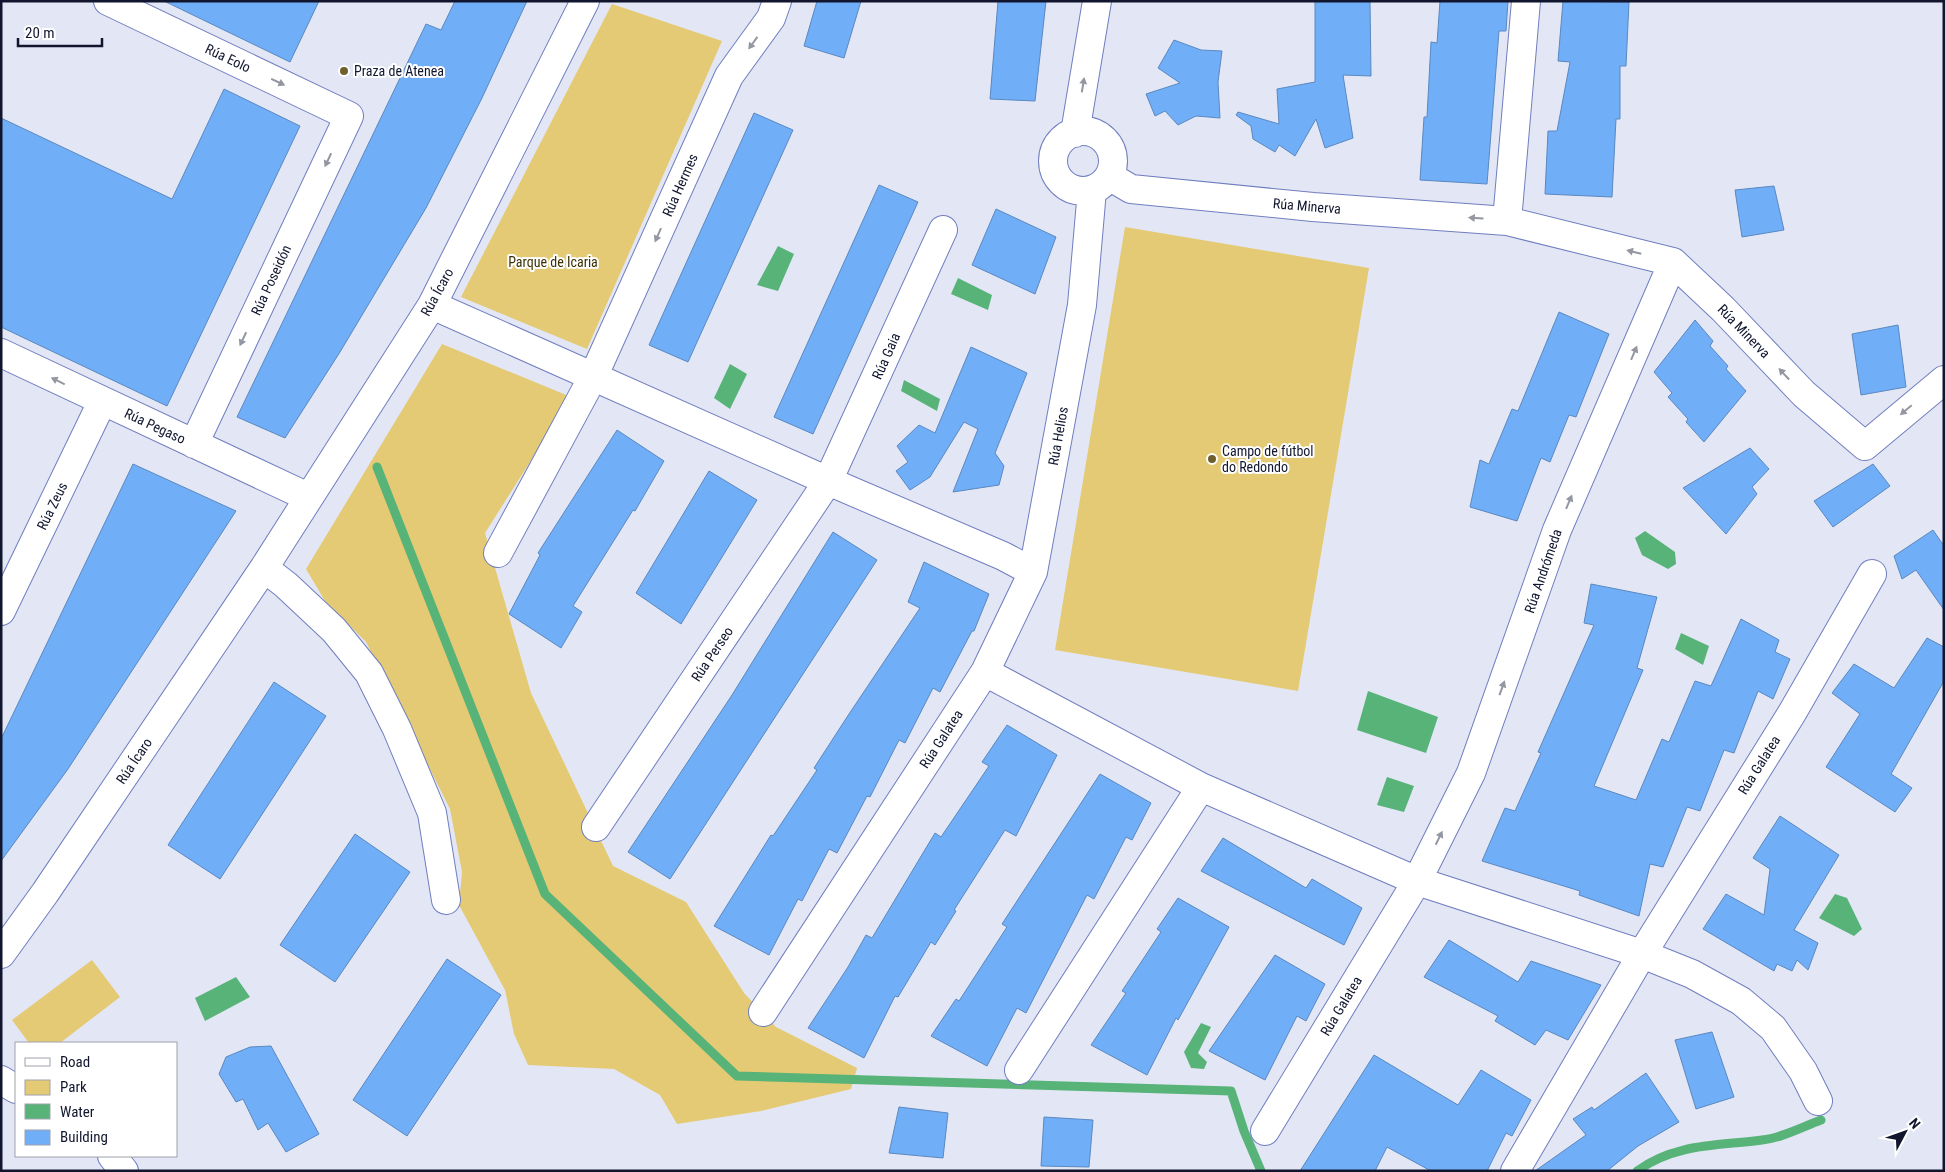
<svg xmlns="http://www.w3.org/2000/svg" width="1945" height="1172" viewBox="0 0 1945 1172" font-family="'Roboto Condensed',sans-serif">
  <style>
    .green { fill: #e4ca74 }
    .water { fill: #57b378 }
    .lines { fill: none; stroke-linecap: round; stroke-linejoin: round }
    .stream { stroke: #57b378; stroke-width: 9 }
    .building { fill: #70aef7; stroke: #5a88c0 }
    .minor-casing { stroke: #707ebf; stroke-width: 30 }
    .minor { stroke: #fff; stroke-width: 28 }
    .oneway { fill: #9496a1 }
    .poi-dot { fill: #6e5f2d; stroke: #fff; stroke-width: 2 }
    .labels { text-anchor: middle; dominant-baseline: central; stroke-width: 4; stroke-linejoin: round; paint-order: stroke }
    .street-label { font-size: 14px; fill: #11162e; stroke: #fff }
    .poi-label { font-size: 14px; fill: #11162e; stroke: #fff; text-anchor: start }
    .park-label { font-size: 14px; fill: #3d3104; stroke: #fff }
  </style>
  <rect width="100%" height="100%" fill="#e3e7f5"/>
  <path class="green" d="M 612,4 L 722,41 L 587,349 L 461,297 Z
    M 1125,227 L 1369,268 L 1298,691 L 1055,650 Z
    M 442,344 L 571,397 L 485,533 L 531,693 L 613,866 L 686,902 L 744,993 L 776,1027 L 857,1068 L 851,1089 L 761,1111 L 677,1124 L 660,1095 L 614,1069 L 528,1065 L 514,1034 L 505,990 L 459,905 L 462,872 L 450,809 L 366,642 L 325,601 L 306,569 Z
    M 92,960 L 120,997 L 60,1043 L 29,1043 L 12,1020 Z"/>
  <path class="water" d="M 778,246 L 794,254 L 778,291 L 757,285 Z
    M 958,278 L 992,295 L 988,310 L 951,294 Z
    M 730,364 L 747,374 L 730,409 L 714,398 Z
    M 904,380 L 940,399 L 937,411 L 901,391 Z
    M 1645,531 L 1675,552 L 1676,564 L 1668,569 L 1642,555 L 1635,538 Z
    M 1681,633 L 1709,646 L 1703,665 L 1675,649 Z
    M 1368,691 L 1438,717 L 1426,753 L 1357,730 Z
    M 1387,777 L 1414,786 L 1404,812 L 1377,805 Z
    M 1835,894 L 1847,898 L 1862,929 L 1854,936 L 1819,918 Z
    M 236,977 L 250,997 L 205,1021 L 195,998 Z
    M 1201,1023 L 1211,1027 L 1198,1053 L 1207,1062 L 1204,1069 L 1191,1068 L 1184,1052 Z"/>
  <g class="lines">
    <path class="stream" d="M 377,467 L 545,894 L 737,1076 L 1231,1091 L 1244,1131 L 1261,1171
      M 1637,1171 C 1675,1143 1718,1146 1762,1140 C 1782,1138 1802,1127 1821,1120"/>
  </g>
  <path class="building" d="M 164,1 L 319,1 L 290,62 Z
    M 455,1 L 527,1 L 482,98 L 426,208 L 340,352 L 285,438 L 237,417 L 426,24 L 441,30 Z
    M 817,1 L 861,1 L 844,58 L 804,46 Z
    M 998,1 L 1046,1 L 1035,101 L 990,99 Z
    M 1315,1 L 1370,1 L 1371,76 L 1343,75 L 1353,138 L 1325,148 L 1316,119 L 1295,156 L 1279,145 L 1275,152 L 1253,139 L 1251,126 L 1236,115 L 1238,112 L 1279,124 L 1277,89 L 1315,82 Z
    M 1440,1 L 1508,1 L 1506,31 L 1499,31 L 1487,184 L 1420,180 L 1424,117 L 1427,117 L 1431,42 L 1437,43 Z
    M 1563,1 L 1629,2 L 1626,66 L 1620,66 L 1620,119 L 1616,119 L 1612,197 L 1545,194 L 1548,131 L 1557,131 L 1570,62 L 1558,61 Z
    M 1174,40 L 1201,50 L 1222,51 L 1218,82 L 1220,118 L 1196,116 L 1178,125 L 1165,111 L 1155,116 L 1146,94 L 1180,83 L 1158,68 Z
    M 224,89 L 300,126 L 167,406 L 1,327 L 1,118 L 172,199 Z
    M 754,113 L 793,130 L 688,362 L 649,345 Z
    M 879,185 L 918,202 L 813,434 L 774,417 Z
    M 1774,186 L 1784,230 L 1742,237 L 1735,190 Z
    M 996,209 L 1056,237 L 1035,294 L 972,265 Z
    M 1559,312 L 1609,334 L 1576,417 L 1569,415 L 1550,462 L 1541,458 L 1517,521 L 1470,507 L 1480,460 L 1489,464 L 1512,409 L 1518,411 Z
    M 1695,320 L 1713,341 L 1710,346 L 1728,366 L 1726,369 L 1746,391 L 1704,442 L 1686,422 L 1688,419 L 1668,397 L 1672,393 L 1654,372 Z
    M 1898,325 L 1906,387 L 1861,395 L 1852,334 Z
    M 971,347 L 1027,373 L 995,453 L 1004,466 L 999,485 L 953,492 L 978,429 L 964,422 L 930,477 L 910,490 L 896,471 L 908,462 L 897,446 L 919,425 L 935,433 Z
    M 617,430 L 664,461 L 635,511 L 633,510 L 573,606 L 582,612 L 561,648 L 509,614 L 540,555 L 538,553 Z
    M 1750,448 L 1769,469 L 1752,487 L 1757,494 L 1726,534 L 1683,488 Z
    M 133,464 L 236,511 L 68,769 L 1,861 L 1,739 Z
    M 1873,464 L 1890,486 L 1833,527 L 1814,501 Z
    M 709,471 L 757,500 L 681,624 L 636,593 Z
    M 1933,530 L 1944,546 L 1944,610 L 1916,570 L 1902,579 L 1894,556 Z
    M 833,532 L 877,560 L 670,879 L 628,852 L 732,695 Z
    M 924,562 L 989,594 L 974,631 L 972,631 L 940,692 L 933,688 L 905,743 L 899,740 L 870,797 L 867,796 L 837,853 L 829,849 L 802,901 L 798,899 L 769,955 L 714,926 L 771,835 L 773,836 L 817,770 L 814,768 L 849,714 L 920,608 L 908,602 Z
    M 1591,584 L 1657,597 L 1637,668 L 1643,670 L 1594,786 L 1636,800 L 1662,739 L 1669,742 L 1695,681 L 1711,686 L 1741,619 L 1779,640 L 1775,652 L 1790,659 L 1773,699 L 1758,691 L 1734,753 L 1724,750 L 1700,811 L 1687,807 L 1663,867 L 1650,864 L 1639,916 L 1579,895 L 1580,891 L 1482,861 L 1505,808 L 1515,811 L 1541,753 L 1538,752 L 1594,625 L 1584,623 Z
    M 1927,638 L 1944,647 L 1944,681 L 1891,774 L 1912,788 L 1895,812 L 1826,767 L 1860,714 L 1832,693 L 1854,664 L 1894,688 Z
    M 274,682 L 326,716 L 220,879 L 168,845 Z
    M 1007,725 L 1057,755 L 1016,836 L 1005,830 L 954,910 L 956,911 L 935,945 L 931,942 L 898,997 L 895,996 L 864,1058 L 808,1028 L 848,967 L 866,935 L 872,938 L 935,833 L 941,837 L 989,766 L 982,762 Z
    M 1100,774 L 1151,803 L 1132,840 L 1126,837 L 1094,899 L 1087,895 L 1026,1013 L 1017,1008 L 987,1066 L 931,1036 L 956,999 L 959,1001 L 1007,927 L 1002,924 Z
    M 1780,816 L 1839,855 L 1794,930 L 1818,943 L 1808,970 L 1797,960 L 1792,971 L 1777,964 L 1774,971 L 1703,929 L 1726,894 L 1764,915 L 1770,869 L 1753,858 Z
    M 355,834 L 410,872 L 335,982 L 280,945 Z
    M 1223,838 L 1306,888 L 1312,879 L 1362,908 L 1344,945 L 1201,871 Z
    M 1178,898 L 1229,927 L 1178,1020 L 1176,1018 L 1147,1075 L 1091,1045 L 1126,993 L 1122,991 L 1161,932 L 1157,929 Z
    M 1449,940 L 1518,982 L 1531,961 L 1601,985 L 1568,1040 L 1546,1030 L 1535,1045 L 1495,1021 L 1498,1016 L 1424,977 Z
    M 1275,955 L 1325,984 L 1306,1021 L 1297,1016 L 1265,1080 L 1209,1051 Z
    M 447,959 L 501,995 L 407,1136 L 353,1100 Z
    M 1712,1032 L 1734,1097 L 1696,1109 L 1675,1040 Z
    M 271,1046 L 319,1134 L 286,1152 L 268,1123 L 258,1130 L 243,1099 L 236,1102 L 219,1074 L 226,1057 L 250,1047 Z
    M 1374,1055 L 1458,1105 L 1481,1070 L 1531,1100 L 1512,1136 L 1506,1133 L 1487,1171 L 1431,1171 L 1387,1147 L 1375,1171 L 1300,1171 Z
    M 1646,1073 L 1679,1122 L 1638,1146 L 1607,1171 L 1535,1171 L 1586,1135 L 1573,1119 L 1592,1107 L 1594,1110 Z
    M 899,1107 L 948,1113 L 943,1158 L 889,1153 Z
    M 1044,1117 L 1093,1120 L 1089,1167 L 1041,1166 Z"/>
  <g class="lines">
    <g class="minor-casing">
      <path id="minor" d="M 108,1 L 349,116 L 194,444
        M1053 161a30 30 0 1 1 60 0a30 30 0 1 1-60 0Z
        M 1075,133 L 1097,1
        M 1109,176 L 1131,189 L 1313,207 L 1507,221 L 1673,262 L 1723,309 L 1804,394 L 1865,446 L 1944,380
        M 1507,221 L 1526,1
        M 432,305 L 828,481 L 1003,556 L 1033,572
        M 1,353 L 308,497
        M 498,553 L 594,375 L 729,76 L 771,18 L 777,1
        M 264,568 L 286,585 L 334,630 L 369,673 L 397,729 L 432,813 L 446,900
        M 1,611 L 102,402
        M 985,672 L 1201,787 L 1417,881 L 1642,954 L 1692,974 L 1741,1001 L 1773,1028 L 1803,1071 L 1818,1101
        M 596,827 L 828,481 L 943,230
        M 1,954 L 45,893 L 264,568 L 432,305 L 585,1
        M 763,1012 L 985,672 L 1033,572 L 1082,305 L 1092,190
        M 1019,1070 L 1201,787
        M 1,1080 L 16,1089
        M 1265,1131 L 1417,881 L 1471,773 L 1557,530 L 1673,262
        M 112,1156 L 124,1171
        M 1515,1171 L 1642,954 L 1792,713 L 1872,574"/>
    </g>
    <use href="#minor" class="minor"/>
  </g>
  <defs><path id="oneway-solid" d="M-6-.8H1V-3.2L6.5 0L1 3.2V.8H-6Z" transform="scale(1.25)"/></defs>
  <g class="oneway">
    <use href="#oneway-solid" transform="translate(753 43) rotate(126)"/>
    <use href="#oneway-solid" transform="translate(278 82) rotate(25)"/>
    <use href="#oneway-solid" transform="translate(1083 85) rotate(-81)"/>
    <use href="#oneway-solid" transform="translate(328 160) rotate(115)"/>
    <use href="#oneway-solid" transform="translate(1476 218) rotate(-176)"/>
    <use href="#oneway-solid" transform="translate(658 235) rotate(114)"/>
    <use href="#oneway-solid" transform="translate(1634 252) rotate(-166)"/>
    <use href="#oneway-solid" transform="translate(243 339) rotate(115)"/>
    <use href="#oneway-solid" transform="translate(1634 353) rotate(-67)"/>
    <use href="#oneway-solid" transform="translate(1784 374) rotate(-133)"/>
    <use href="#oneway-solid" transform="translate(58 381) rotate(-154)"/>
    <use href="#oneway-solid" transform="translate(1906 410) rotate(140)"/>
    <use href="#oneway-solid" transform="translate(1569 502) rotate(-67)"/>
    <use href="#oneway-solid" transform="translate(1502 688) rotate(-70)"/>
    <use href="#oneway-solid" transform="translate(1439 838) rotate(-64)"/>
  </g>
  <g class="poi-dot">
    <circle cx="344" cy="71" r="5"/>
    <circle cx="1212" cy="459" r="5"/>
  </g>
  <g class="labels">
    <g class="street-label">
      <text transform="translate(228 58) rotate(25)">Rúa Eolo</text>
      <text transform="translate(680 185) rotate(-66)">Rúa Hermes</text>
      <text transform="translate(1307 206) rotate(5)">Rúa Minerva</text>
      <text transform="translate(271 280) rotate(-65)">Rúa Poseidón</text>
      <text transform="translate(437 292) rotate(-61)">Rúa Ícaro</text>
      <text transform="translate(1744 331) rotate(46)">Rúa Minerva</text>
      <text transform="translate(886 356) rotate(-66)">Rúa Gaia</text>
      <text transform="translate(155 426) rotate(25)">Rúa Pegaso</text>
      <text transform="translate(1058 436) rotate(-80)">Rúa Helios</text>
      <text transform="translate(52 506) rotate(-64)">Rúa Zeus</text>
      <text transform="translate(1543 571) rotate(-71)">Rúa Andrómeda</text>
      <text transform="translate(712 654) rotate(-56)">Rúa Perseo</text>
      <text transform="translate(941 739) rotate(-57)">Rúa Galatea</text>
      <text transform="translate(134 761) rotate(-56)">Rúa Ícaro</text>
      <text transform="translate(1759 765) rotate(-58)">Rúa Galatea</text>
      <text transform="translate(1341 1006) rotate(-59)">Rúa Galatea</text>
    </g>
    <g class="poi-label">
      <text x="354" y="71">Praza de Atenea</text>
      <text x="1222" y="451">Campo de fútbol<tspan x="1222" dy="16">do Redondo</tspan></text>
    </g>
    <g class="park-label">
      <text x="553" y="262">Parque de Icaria</text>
    </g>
  </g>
  <rect width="1945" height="1172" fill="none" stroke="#11162e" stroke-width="5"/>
  <rect x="15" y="1042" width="162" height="115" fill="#ffffff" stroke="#a0a2ab"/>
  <rect x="25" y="1058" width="25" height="8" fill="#ffffff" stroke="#a0a2ab"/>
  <text x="60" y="1067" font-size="15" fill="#11162e">Road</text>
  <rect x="25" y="1080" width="25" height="15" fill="#e4ca74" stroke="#a0a2ab"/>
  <text x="60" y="1092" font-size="15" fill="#11162e">Park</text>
  <rect x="25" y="1104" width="25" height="15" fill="#57b378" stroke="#a0a2ab"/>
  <text x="60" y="1117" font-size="15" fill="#11162e">Water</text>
  <rect x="25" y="1130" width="25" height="15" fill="#70aef7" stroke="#a0a2ab"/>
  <text x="60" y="1142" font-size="15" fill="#11162e">Building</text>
  <g transform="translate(1905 1132) rotate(49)" stroke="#ffffff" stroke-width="4" paint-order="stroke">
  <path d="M0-4L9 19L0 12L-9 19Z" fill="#11162e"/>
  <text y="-8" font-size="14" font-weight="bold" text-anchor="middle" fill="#11162e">N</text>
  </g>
  <path d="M18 38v8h84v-8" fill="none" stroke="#11162e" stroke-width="2.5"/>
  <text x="25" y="38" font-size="15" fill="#11162e" stroke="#ffffff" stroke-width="4" paint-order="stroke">20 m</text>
</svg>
